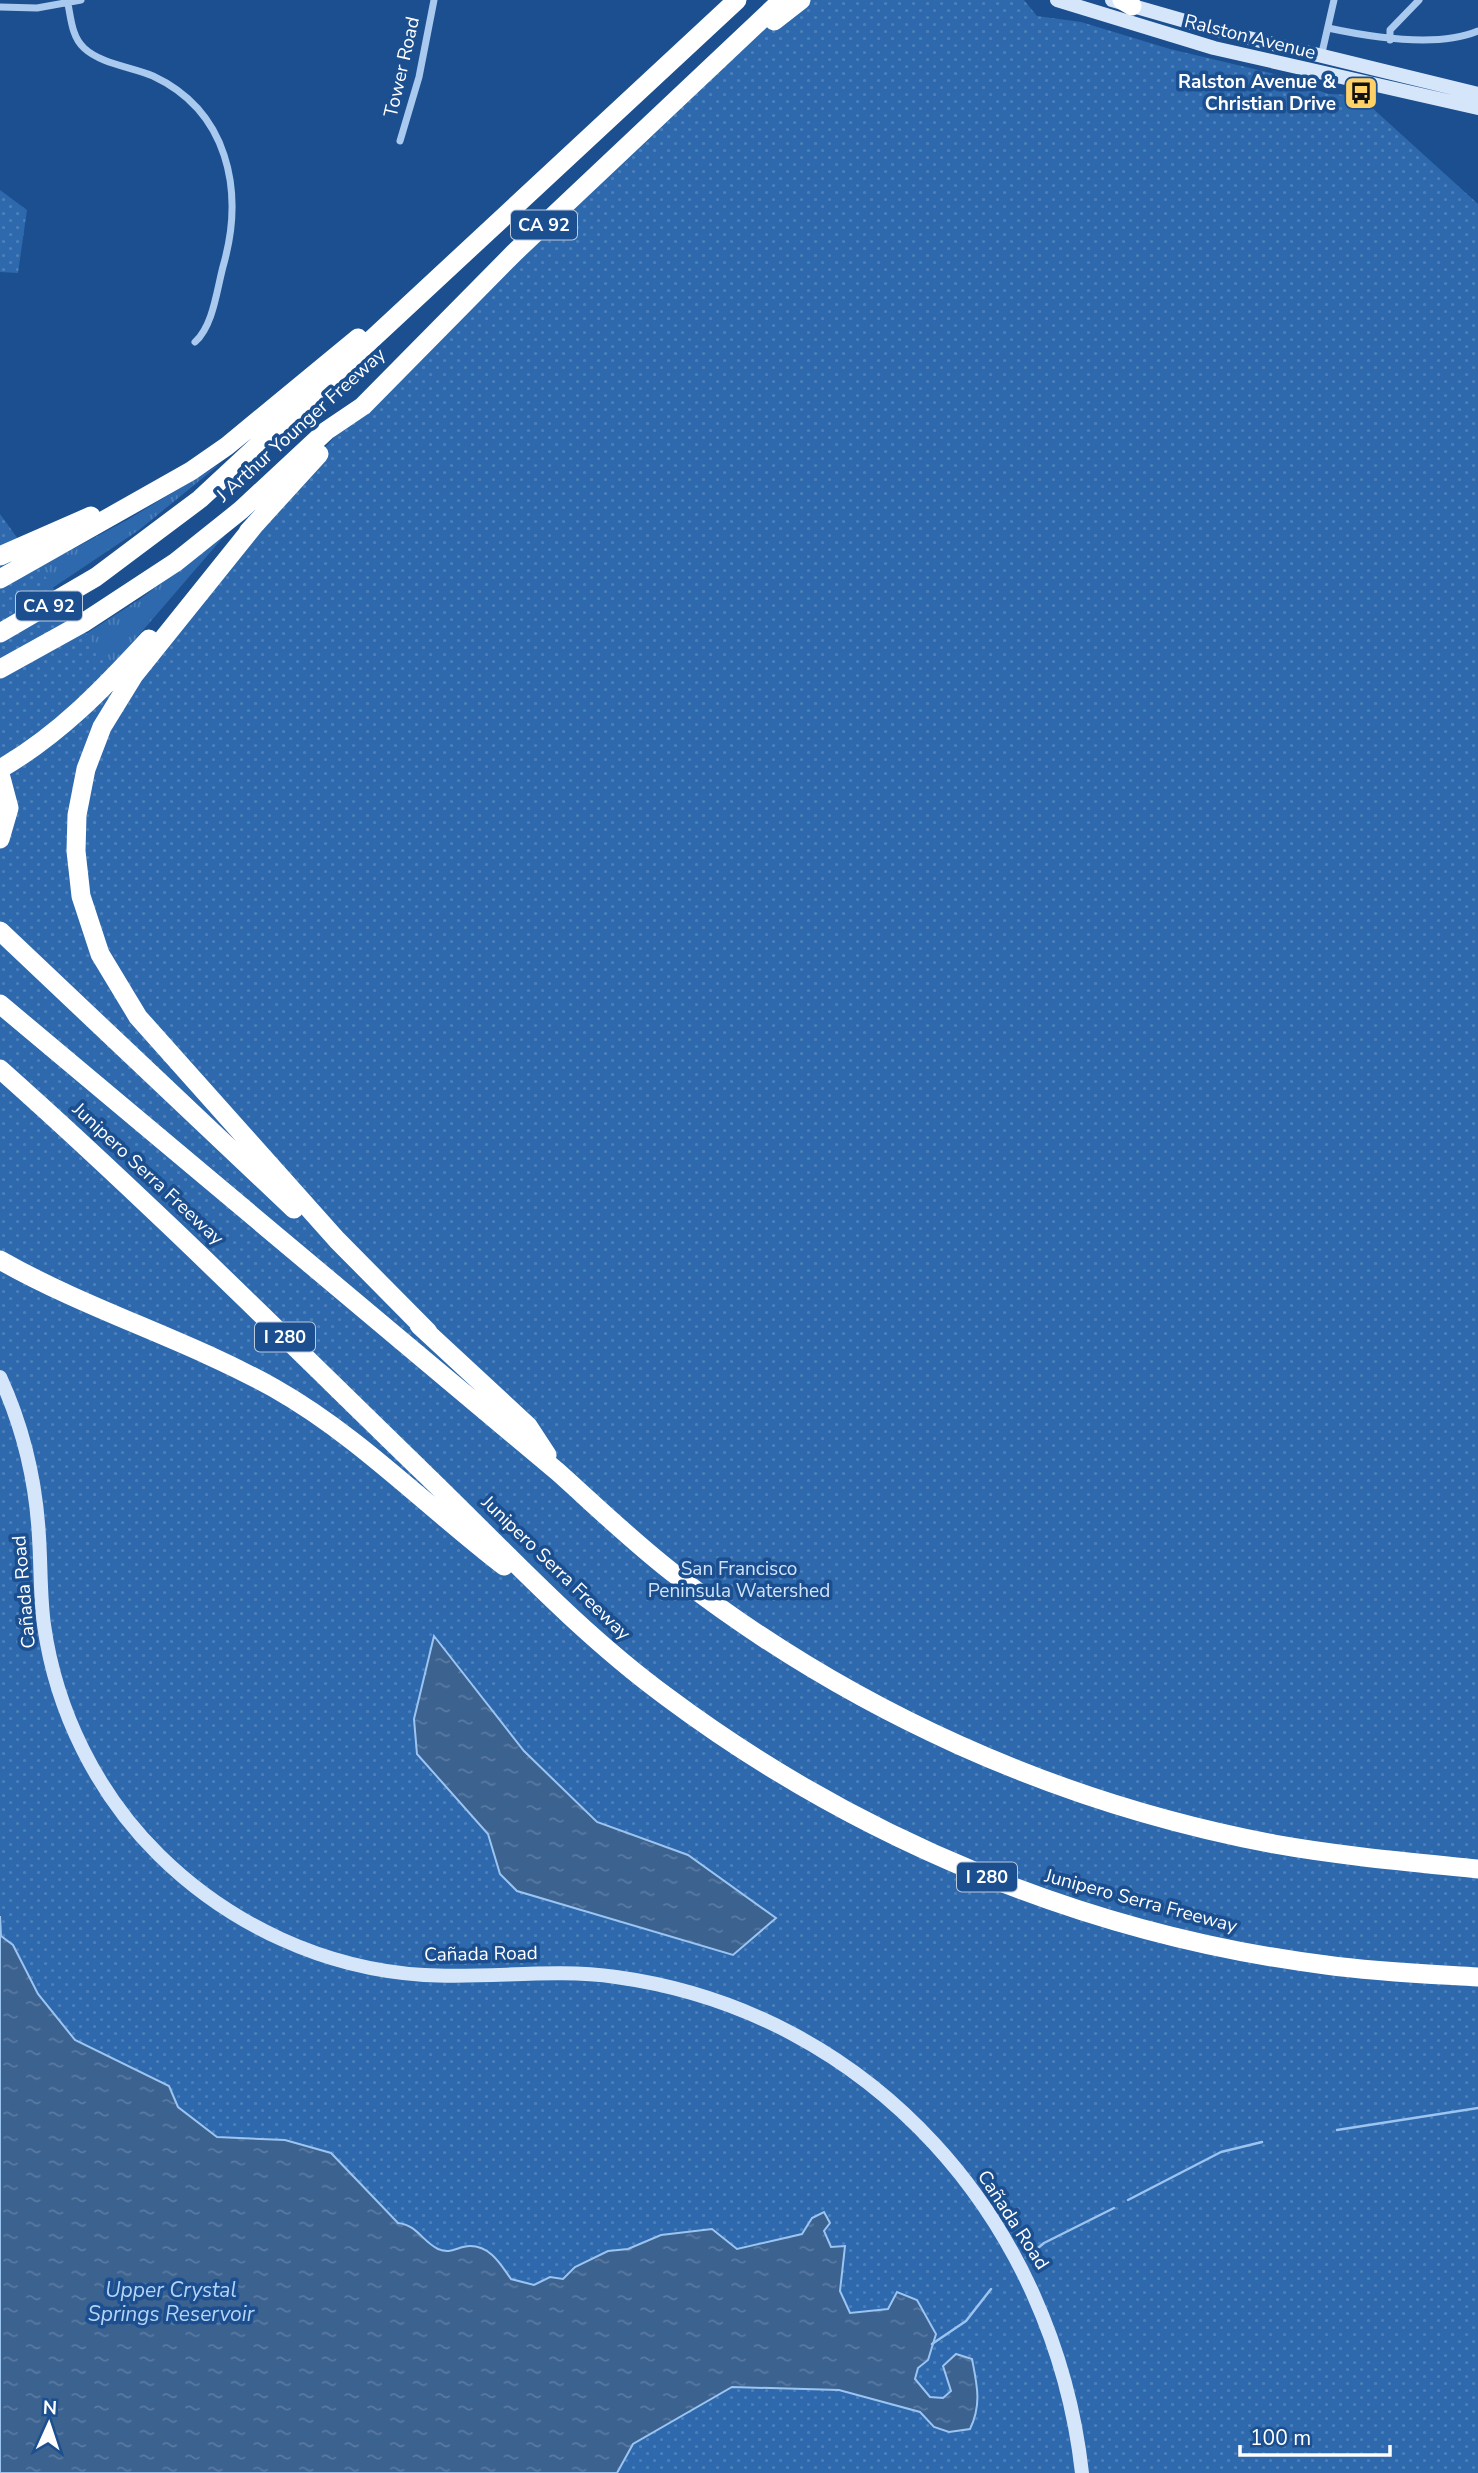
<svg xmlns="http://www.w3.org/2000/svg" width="1478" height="2473" viewBox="0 0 1478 2473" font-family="'Nunito Sans',sans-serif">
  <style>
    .grass { fill: url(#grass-tufts) }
    .park { fill: url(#park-dots) }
    .water { fill: url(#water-ripples); stroke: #9cc4f0; stroke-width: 2 }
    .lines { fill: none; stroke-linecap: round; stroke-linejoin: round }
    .stream { stroke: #9cc4f0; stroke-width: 2.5 }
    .minor { stroke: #a9c9ee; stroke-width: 7 }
    .secondary { stroke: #d6e6fa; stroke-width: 14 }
    .motorway { stroke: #fff; stroke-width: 19 }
    .labels { text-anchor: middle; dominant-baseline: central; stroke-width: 7; stroke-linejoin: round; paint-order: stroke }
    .shield { fill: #1b4f8f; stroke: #bbcadd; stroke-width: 2 }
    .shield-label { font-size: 18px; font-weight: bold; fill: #fff }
    .street-label { font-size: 19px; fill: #fff; stroke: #1b4f8f }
    .poi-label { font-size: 19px; font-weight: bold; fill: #fff; stroke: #1b4f8f; text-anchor: end }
    .park-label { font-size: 19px; fill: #cfe3fa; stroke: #1b4f8f }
    .water-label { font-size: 21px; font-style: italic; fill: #b5d3f5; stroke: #1b4f8f }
  </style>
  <defs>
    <pattern id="grass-tufts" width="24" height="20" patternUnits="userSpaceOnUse" patternTransform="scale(1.75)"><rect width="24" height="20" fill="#2e69ad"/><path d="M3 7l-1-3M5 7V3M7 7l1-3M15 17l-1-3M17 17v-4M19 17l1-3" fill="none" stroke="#4d80b9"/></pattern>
    <pattern id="park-dots" width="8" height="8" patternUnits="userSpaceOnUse" patternTransform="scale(1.75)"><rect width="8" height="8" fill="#2e69ad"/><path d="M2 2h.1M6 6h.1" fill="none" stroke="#4d80b9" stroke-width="1.8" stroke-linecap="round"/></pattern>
    <pattern id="water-ripples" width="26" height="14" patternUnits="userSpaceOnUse" patternTransform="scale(1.75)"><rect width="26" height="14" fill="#3c6290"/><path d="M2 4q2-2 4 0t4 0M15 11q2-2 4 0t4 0" fill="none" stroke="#597aa1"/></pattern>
  </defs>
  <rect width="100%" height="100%" fill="#1b4f8f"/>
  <path class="grass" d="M 220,464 L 139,530 L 45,593 L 10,583 L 127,520 Z
    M 226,534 L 94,687 L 59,651 L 140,599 Z"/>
  <path class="park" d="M 801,0 L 1024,0 L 1037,16 L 1081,22 L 1170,49 L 1271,73 L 1328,94 L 1358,95 L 1478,204 L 1478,2473 L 0,2473 L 0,514 L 125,687 L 295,480 L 363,406 L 732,50 Z
    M 0,190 L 27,210 L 18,273 L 0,272 Z"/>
  <path class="water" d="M 434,1636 L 524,1751 L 597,1822 L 688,1855 L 776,1918 L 733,1955 L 517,1891 L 500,1874 L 488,1834 L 417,1754 L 414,1719 Z
    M 0,1916 L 1,1936 L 13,1945 L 38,1994 L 75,2040 L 169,2086 L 178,2107 L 217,2137 L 285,2140 L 331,2153 L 398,2223 C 417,2225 422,2241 438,2249 C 452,2255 457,2246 470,2246 C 491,2246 501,2265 511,2279 L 534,2285 L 550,2277 L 563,2279 L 575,2267 L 608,2251 L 628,2249 L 661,2235 L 712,2229 L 737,2249 L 802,2234 L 812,2218 L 824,2212 L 830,2223 L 824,2231 L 831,2247 L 845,2246 L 840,2291 L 850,2313 L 888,2309 L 897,2292 L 917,2300 L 936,2334 L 928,2360 L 918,2368 L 915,2379 L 930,2397 L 943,2398 L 951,2391 L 943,2366 L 956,2354 L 972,2359 C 977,2385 982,2404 970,2429 L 949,2432 L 934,2427 L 920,2412 L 839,2390 L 732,2387 L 633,2444 L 617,2473 L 0,2473 Z"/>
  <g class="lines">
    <path class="stream" d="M 1337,2130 L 1478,2108
      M 1128,2200 L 1221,2152 L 1262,2142
      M 1027,2257 L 1044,2243 L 1114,2208
      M 932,2344 L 966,2321 L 991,2289"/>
    <path class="minor" d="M 68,4 C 71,19 72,37 84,48 C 101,64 132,67 153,76 C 228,111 244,190 224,263 C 217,287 214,325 195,342
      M 0,7 L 37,8 L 81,0
      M 1328,28 C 1370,37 1438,48 1478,31
      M 1390,40 L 1390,30 L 1419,0
      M 1321,57 L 1334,0
      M 400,141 L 419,77 L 434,0"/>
    <path class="secondary" d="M 1057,0 L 1214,48 L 1478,108
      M 1112,0 L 1220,31 L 1478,94
      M 0,1377 C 23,1427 36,1482 39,1537 C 41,1567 40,1596 44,1625 C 56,1711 97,1794 159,1855 C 230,1925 325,1969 424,1975 C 489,1979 552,1968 616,1977 C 872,2012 1054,2222 1082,2473"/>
    <path class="motorway" d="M 1122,0 L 1132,6
      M 774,21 L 801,0
      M 256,523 L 134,675 L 102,727 L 86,769 L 77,815 L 76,851 L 81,896 L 100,954 L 138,1017 L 337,1240 L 428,1332
      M 248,532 L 319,454
      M 0,556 L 91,516
      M 0,579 L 191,471 L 227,446 L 358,338
      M 0,633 L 96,577 L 200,499 L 737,0
      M 0,669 L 83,623 L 176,562 L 241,510 L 326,431 L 363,406 L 514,253 L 782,0
      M 0,769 C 59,735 103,689 149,639
      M 0,774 L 9,808 L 0,839
      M 0,931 L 294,1209
      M 0,1004 L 558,1472 C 597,1507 635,1544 677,1576 C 852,1711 1056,1803 1274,1844 C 1341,1856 1410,1862 1478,1869
      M 0,1069 C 145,1198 283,1336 423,1472 C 503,1549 577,1631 667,1697 C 859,1840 1088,1935 1326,1965 C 1376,1972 1427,1974 1478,1977
      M 0,1260 C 88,1310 186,1339 274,1388 C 359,1436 427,1507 504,1566
      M 419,1325 L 528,1426 L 547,1455"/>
  </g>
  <defs>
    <g id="bus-square" transform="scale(1.75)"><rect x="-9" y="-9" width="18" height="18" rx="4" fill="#ffd166" stroke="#1b4f8f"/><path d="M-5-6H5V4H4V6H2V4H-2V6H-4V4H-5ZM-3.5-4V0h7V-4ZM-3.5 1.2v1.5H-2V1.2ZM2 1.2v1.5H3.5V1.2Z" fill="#111"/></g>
  </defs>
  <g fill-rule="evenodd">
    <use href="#bus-square" x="1361" y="93"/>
  </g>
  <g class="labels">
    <g class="shield">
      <rect x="511" y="210.5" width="66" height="29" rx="5"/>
      <rect x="16" y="591.5" width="66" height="29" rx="5"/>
      <rect x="255" y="1322.5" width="60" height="29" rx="5"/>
      <rect x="957" y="1862.5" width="60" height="29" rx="5"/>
    </g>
    <g class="shield-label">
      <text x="544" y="225">CA 92</text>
      <text x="49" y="606">CA 92</text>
      <text x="285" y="1337">I 280</text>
      <text x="987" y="1877">I 280</text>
    </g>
    <g class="street-label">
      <text transform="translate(1250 37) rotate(14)">Ralston Avenue</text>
      <text transform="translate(402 67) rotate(-77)">Tower Road</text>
      <text transform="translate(301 425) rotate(-42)">J Arthur Younger Freeway</text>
      <text transform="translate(148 1174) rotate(43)">Junipero Serra Freeway</text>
      <text transform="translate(556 1568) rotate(44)">Junipero Serra Freeway</text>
      <text transform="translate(24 1592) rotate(-95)">Cañada Road</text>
      <text transform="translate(1141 1901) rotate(15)">Junipero Serra Freeway</text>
      <text transform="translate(481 1954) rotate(-1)">Cañada Road</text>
      <text transform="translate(1013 2220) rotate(57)">Cañada Road</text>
    </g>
    <g class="poi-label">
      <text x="1336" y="82">Ralston Avenue &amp;<tspan x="1336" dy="22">Christian Drive</tspan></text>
    </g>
    <g class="park-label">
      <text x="739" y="1569">San Francisco<tspan x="739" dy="22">Peninsula Watershed</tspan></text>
    </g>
    <g class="water-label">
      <text x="171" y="2290">Upper Crystal<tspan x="171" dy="24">Springs Reservoir</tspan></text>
    </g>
  </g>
  <g transform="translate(49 2424) rotate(3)" stroke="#1b4f8f" stroke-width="5" paint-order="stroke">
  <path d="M0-5L12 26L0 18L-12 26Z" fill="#ffffff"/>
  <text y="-10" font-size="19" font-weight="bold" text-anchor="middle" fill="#ffffff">N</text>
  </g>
  <path d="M1240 2445v10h150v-10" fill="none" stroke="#ffffff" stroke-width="3.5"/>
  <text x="1250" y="2445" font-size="21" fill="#ffffff" stroke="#1b4f8f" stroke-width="5" paint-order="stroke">100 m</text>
</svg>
